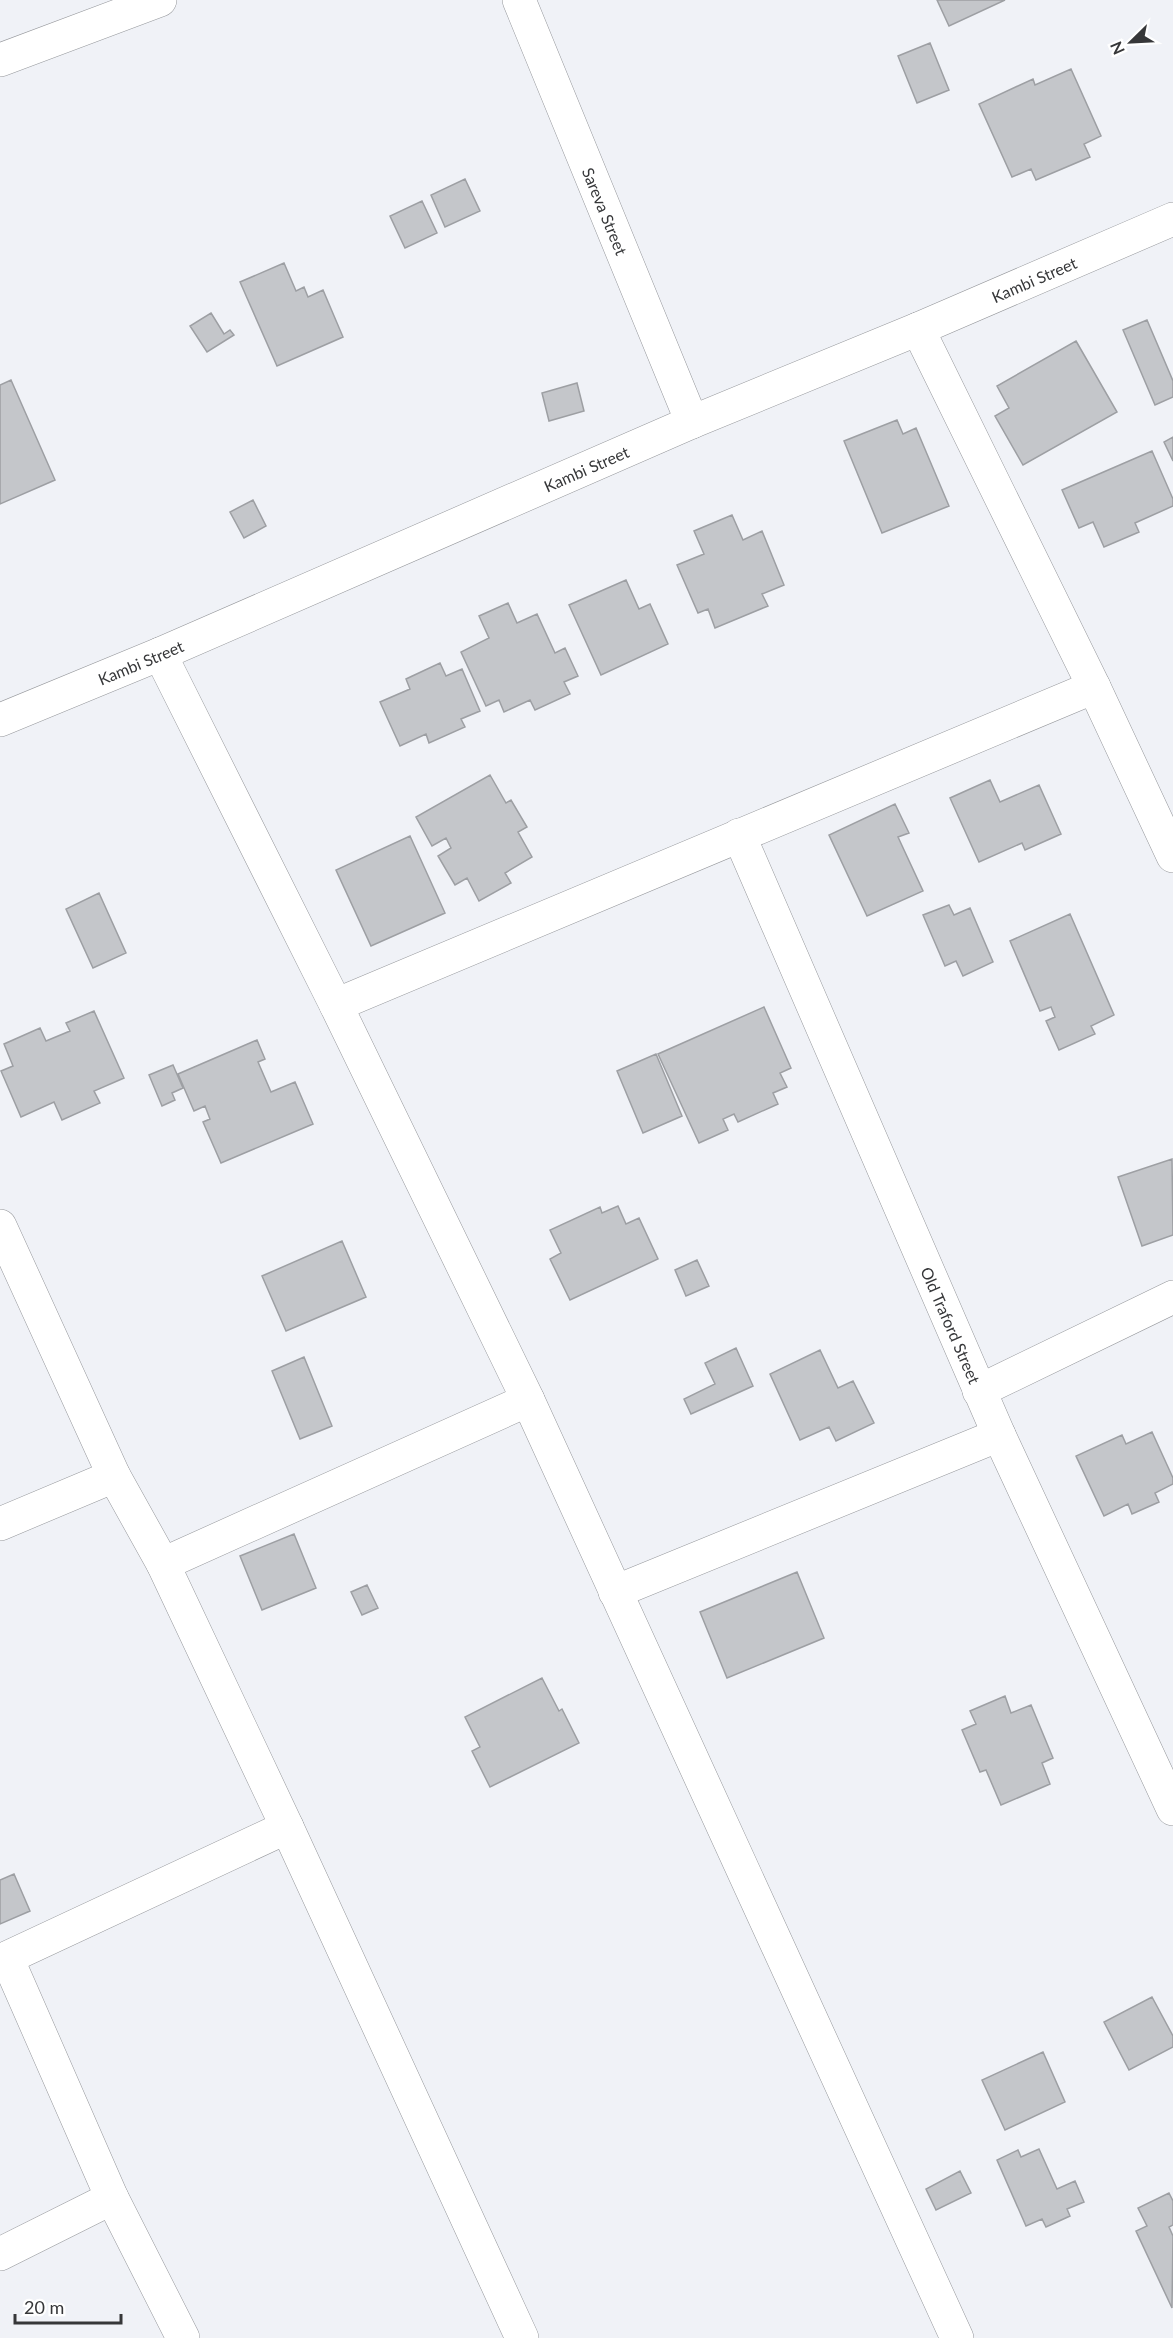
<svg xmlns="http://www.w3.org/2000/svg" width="1173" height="2338" viewBox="0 0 1173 2338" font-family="Lato,sans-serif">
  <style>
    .building { fill: #c4c6ca; stroke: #9d9fa3; stroke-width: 1.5 }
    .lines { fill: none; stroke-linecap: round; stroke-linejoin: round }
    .minor-casing { stroke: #96989c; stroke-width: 34 }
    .minor { stroke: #fff; stroke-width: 33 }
    .labels { text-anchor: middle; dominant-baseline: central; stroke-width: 4.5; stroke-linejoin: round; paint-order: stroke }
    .street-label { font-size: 16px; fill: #363739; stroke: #fff }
  </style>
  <rect width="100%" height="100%" fill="#f0f2f7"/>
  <path class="building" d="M 937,0 L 1005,0 L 949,26 Z
    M 930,43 L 949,90 L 917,103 L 898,56 Z
    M 1071,69 L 1101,136 L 1084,144 L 1090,157 L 1036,180 L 1031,169 L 1012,177 L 979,104 L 1033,79 L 1035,85 Z
    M 465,179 L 480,211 L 445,227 L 431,195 Z
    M 422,201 L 437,233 L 405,248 L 390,216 Z
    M 284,263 L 296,291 L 304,287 L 308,297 L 323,290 L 343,337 L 277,366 L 240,282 Z
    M 211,313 L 224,334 L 230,330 L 234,335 L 207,352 L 190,326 Z
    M 1147,320 L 1173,381 L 1173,397 L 1155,405 L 1123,330 Z
    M 1076,341 L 1117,412 L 1023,465 L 995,416 L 1009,408 L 997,386 Z
    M 11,380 L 55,480 L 0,504 L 0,385 Z
    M 577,383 L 584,411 L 549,421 L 542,393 Z
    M 897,420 L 903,434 L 916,428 L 949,506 L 882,533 L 844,441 Z
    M 1173,437 L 1173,461 L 1164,442 Z
    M 1152,451 L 1173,499 L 1173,506 L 1135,523 L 1139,532 L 1104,547 L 1093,522 L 1079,528 L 1062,490 Z
    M 253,500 L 266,526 L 244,538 L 230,512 Z
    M 732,515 L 743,540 L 762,531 L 784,585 L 762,594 L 768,606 L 715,628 L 708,609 L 698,613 L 677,565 L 704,554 L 694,531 Z
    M 626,580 L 639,609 L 650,604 L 668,644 L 601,675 L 569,605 Z
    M 508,603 L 517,623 L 537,614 L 555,653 L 565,648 L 578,676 L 564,682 L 570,694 L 535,710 L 530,700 L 504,712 L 499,700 L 486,706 L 461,652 L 489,638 L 479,616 Z
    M 440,663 L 446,676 L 462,669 L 480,711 L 461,719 L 465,727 L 429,743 L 426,734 L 400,746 L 380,702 L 410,689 L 406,679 Z
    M 490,775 L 506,803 L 511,800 L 527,827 L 518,832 L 532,857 L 505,873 L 511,883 L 479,901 L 467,878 L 455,885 L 438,856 L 451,848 L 446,838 L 432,846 L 416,817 Z
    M 990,780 L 1000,802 L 1039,785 L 1061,834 L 1025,850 L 1022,843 L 979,862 L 950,798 Z
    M 895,804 L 909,833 L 898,837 L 923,891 L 867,916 L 829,835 Z
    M 410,836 L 445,913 L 371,946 L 336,870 Z
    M 99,893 L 126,953 L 93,968 L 66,909 Z
    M 949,905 L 954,915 L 970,908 L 993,962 L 963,976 L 956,961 L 945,966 L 923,915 Z
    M 1070,914 L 1114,1015 L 1091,1026 L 1095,1034 L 1059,1050 L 1046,1021 L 1055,1017 L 1051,1007 L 1040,1011 L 1010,941 Z
    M 764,1007 L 791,1068 L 780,1073 L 787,1087 L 773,1093 L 778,1104 L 738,1122 L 734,1114 L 723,1119 L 728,1130 L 699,1143 L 658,1054 Z
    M 94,1011 L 124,1078 L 94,1091 L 100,1103 L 62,1120 L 54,1102 L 21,1117 L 1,1071 L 13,1066 L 4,1044 L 40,1028 L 46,1041 L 70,1031 L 66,1023 Z
    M 257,1040 L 265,1059 L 258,1062 L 271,1092 L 295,1082 L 313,1124 L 221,1163 L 203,1122 L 210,1119 L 205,1106 L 194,1111 L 178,1074 Z
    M 656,1054 L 682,1116 L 643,1133 L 617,1071 Z
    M 173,1065 L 183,1088 L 172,1093 L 175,1100 L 162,1106 L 149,1075 Z
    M 1172,1159 L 1173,1235 L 1142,1246 L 1118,1177 Z
    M 618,1206 L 626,1224 L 639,1218 L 658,1259 L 570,1300 L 550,1259 L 561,1253 L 550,1230 L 600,1207 L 602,1213 Z
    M 342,1241 L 366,1297 L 286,1331 L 262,1276 Z
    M 697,1260 L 709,1286 L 686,1296 L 675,1270 Z
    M 736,1348 L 753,1386 L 691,1414 L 684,1399 L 715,1384 L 705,1363 Z
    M 820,1350 L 838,1388 L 853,1381 L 874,1423 L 836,1441 L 829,1427 L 800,1440 L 770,1374 Z
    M 304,1357 L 332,1426 L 300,1439 L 272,1371 Z
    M 1152,1432 L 1173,1478 L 1173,1484 L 1155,1493 L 1159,1502 L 1132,1514 L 1128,1504 L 1104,1516 L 1076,1456 L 1122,1435 L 1126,1444 Z
    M 294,1534 L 316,1588 L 262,1610 L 240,1556 Z
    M 797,1572 L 824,1638 L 727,1678 L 700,1612 Z
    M 367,1585 L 378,1608 L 362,1615 L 351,1592 Z
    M 542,1678 L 559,1711 L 562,1709 L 579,1743 L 490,1787 L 472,1751 L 480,1747 L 465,1717 Z
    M 1005,1696 L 1011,1713 L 1031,1705 L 1053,1758 L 1042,1763 L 1050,1784 L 1001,1805 L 986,1770 L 980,1772 L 962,1730 L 976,1724 L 970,1711 Z
    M 14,1874 L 30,1911 L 0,1924 L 0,1880 Z
    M 1152,1997 L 1173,2036 L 1173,2047 L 1129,2070 L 1104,2022 Z
    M 1043,2052 L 1065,2102 L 1005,2130 L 982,2080 Z
    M 1039,2149 L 1057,2189 L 1075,2181 L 1084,2202 L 1067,2209 L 1070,2216 L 1046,2227 L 1042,2219 L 1026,2226 L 997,2160 L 1018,2150 L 1021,2157 Z
    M 960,2171 L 971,2193 L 936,2210 L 926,2189 Z
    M 1169,2193 L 1173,2201 L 1173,2225 L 1169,2227 L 1173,2236 L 1172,2308 L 1136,2231 L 1147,2226 L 1138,2208 Z"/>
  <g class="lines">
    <g class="minor-casing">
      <g id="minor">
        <path id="s1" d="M 519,0 L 692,422"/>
        <path d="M 0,60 L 160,0"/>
        <path d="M 918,329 L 1094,687 L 1173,856"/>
        <path d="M 160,654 L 336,1005 L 528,1400 L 957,2338"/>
        <path id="s2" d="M 0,720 L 160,654 L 692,422 L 918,329 L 1173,219"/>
        <path id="s3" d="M 739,835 L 999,1435 L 1173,1809"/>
        <path d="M 336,1005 L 1094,687"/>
        <path d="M 0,1226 L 114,1476 L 163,1564 L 287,1827 L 522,2338"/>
        <path d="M 979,1391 L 1173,1297"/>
        <path d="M 0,1524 L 114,1476"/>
        <path d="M 163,1564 L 528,1400"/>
        <path d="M 615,1592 L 999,1435"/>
        <path d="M 7,1958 L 112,2198 L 183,2338"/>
        <path d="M 0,1961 L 287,1827"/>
        <path d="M 0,2254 L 112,2198"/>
      </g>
    </g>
    <use href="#minor" class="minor"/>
  </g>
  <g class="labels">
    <g class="street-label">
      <text stroke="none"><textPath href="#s1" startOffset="228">Sareva Street</textPath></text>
      <text stroke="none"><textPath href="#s2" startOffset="1124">Kambi Street</textPath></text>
      <text stroke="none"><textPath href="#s2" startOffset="638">Kambi Street</textPath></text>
      <text stroke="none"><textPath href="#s2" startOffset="152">Kambi Street</textPath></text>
      <text stroke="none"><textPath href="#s3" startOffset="534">Old Traford Street</textPath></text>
    </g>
  </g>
  <g transform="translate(1131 42) rotate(246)" stroke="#ffffff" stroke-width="4.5" paint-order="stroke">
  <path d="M0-4.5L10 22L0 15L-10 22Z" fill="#363739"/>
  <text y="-9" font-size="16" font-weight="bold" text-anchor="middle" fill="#363739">N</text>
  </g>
  <path d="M15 2314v9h106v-9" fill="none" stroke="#363739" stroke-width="3"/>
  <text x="24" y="2314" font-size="18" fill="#363739" stroke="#ffffff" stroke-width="4.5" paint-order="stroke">20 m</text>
</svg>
